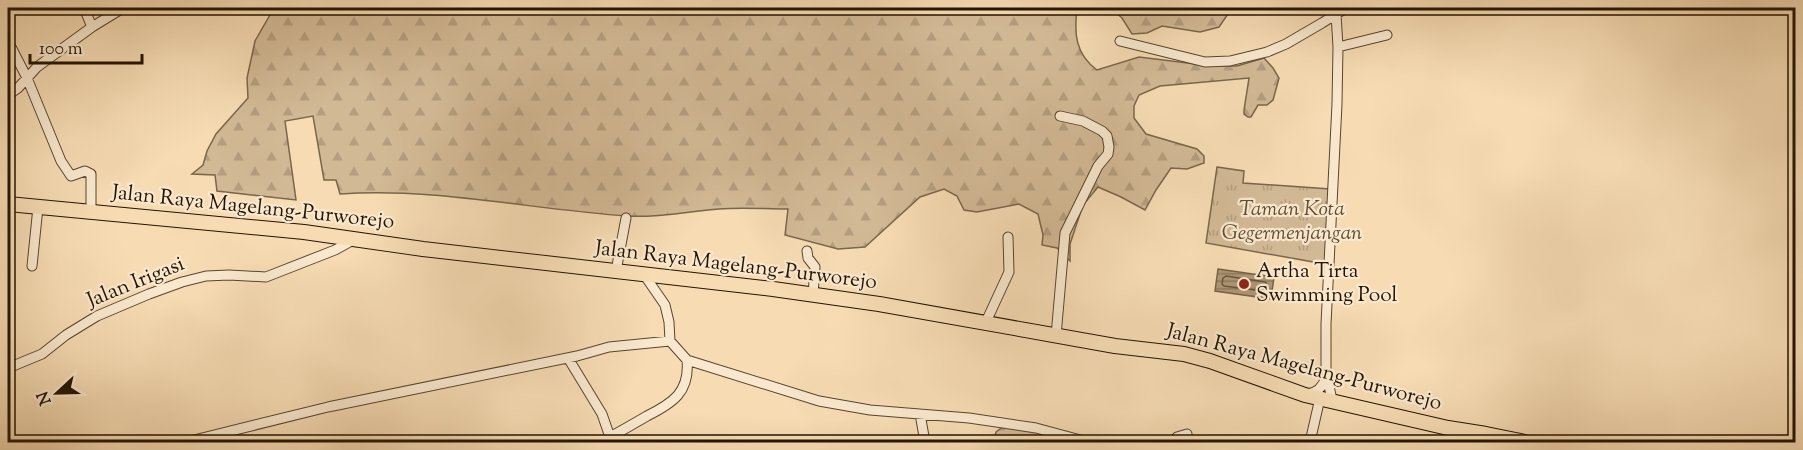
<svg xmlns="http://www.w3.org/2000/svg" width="1803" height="450" viewBox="0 0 1803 450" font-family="'Sorts Mill Goudy',serif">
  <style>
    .grass { fill: url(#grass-tufts); stroke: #7b664b; stroke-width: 1.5 }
    .forest { fill: url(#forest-firs); stroke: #7b664b; stroke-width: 1.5 }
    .cemetery { fill: url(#cemetery-stones); stroke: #7b664b; stroke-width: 1.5 }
    .water { fill: url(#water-rules); stroke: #776247; stroke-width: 1.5 }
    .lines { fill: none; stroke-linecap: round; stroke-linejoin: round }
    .shore { stroke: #6a553c; stroke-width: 1.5 }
    .street-casing { stroke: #58452e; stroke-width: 11 }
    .primary-casing { stroke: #241301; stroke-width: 16 }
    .street { stroke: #f9e8ce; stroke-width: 9 }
    .primary { stroke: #f6dbb3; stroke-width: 14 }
    .poi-dot { fill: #8f2418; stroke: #f9e8ce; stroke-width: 2 }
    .labels { text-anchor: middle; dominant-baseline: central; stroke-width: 4.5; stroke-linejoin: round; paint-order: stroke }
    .street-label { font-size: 21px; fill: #241301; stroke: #f9e8ce }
    .park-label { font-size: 21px; font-style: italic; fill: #614d35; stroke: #f9e8ce }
    .poi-label { font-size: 21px; fill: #241301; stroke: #f9e8ce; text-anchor: start }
  </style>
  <defs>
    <pattern id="grass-tufts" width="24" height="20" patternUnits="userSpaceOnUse" patternTransform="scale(1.5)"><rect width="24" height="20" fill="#d2b995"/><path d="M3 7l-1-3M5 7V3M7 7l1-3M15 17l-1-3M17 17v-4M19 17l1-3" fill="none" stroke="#b49e7f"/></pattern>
    <pattern id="forest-firs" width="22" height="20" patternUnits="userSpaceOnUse" patternTransform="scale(1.5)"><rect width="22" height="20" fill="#d2b995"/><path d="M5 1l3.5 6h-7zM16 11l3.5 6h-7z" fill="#b49e7f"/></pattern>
    <pattern id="cemetery-stones" width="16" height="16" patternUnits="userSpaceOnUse" patternTransform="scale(1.5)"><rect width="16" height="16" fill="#d2b995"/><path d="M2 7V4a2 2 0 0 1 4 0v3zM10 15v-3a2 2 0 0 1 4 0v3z" fill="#b49e7f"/></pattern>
    <pattern id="water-rules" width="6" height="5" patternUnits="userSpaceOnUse" patternTransform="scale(1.5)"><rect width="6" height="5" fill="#af9776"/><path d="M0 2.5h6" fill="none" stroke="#8e7a5e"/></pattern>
  </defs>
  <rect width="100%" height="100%" fill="#f6dbb3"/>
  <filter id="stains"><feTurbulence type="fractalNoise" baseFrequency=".00333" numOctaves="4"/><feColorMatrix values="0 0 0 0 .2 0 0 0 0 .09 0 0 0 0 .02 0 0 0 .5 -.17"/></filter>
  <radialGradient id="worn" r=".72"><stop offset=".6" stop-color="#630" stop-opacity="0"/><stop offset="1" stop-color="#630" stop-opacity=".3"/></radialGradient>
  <path class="grass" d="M 1217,167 L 1244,171 L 1243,183 L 1330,189 L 1325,264 L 1206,243 Z"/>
  <path class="forest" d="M 274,8 L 1077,8 C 1074,33 1075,54 1097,70 L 1139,57 L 1212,66 L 1237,66 L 1264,58 L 1273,68 L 1279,78 L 1273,100 L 1267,105 L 1258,105 L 1251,117 L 1248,117 L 1244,114 L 1244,110 L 1249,78 L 1160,86 L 1139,95 L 1134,106 L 1134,118 L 1146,134 L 1197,149 L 1204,156 L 1204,163 L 1187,169 L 1171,168 L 1156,190 L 1145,210 L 1121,197 L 1098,187 L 1083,205 L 1070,244 L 1070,261 L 1057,248 L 1042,245 L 1043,235 L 1038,214 L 1019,204 L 977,212 L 964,210 L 957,196 L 944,189 L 920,197 L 865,247 L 838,249 L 785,235 L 788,209 C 765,209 742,207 719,209 C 689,211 658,218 628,216 C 533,210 435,187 340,194 L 336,180 L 324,180 L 313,116 L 285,121 L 296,200 L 217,191 L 215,175 L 192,174 L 203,165 L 207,151 L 216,134 L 248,98 L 247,78 L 255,41 Z
    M 1111,8 L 1232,8 L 1219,27 L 1200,32 L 1162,26 L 1147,33 L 1132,34 L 1122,18 Z"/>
  <path class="cemetery" d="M 1004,426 L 1037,431 L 1075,442 L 993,442 L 996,432 Z"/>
  <path class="water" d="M 1218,269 L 1274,277 L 1271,299 L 1215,291 Z"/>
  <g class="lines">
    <path class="shore" d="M 1226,276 L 1265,282 L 1267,284 L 1266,289 L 1263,291 L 1224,286 L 1222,284 L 1223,278 Z"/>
    <g class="street-casing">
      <path id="street" d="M 84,8 L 92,27
        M 8,41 L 27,78 L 61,161 L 71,176 L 85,171 L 91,174 L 91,211
        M 1120,41 L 1205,62 L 1230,61 L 1267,52 L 1286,44 L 1322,23 L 1346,8
        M 1338,47 L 1387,35
        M 8,95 L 18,88 L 37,67 L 92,27 L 123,8
        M 807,251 L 808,258 L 815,267 L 813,295
        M 32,266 L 38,207
        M 616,271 L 626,218
        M 643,273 L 665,305 L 669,322 L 670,341
        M 985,324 L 1009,272 L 1008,237
        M 1056,336 L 1065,233 L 1098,166 L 1108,154 L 1109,147 L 1107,136 L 1102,131 L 1083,121 L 1060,116
        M 568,358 L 602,414 L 611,440
        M 8,368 L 42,354 L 66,335 L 97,316 L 149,294 L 182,282 L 206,276 L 229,275 L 266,277 L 335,250 L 355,239
        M 1327,376 L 1332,400
        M 1307,394 C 1317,393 1323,387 1326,377 L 1326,324 L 1337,104 L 1338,47 L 1336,14
        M 920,414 L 925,442
        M 610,437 C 623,430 635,423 647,416 C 673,403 690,392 687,360
        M 186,442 L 328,407 L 577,356 L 609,347 L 670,341 L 687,360 L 819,401 L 870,410 L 969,418 L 1036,428 L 1088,442
        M 1173,442 L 1177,437 L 1187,434
        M 1310,442 L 1320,398"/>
    </g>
    <g class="primary-casing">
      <path id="primary" d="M 8,204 L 304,232 L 423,249 L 773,289 L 879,304 L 1115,346 L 1184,354 L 1210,361 L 1305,395 L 1448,428 L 1486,434 L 1525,442"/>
    </g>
    <use href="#street" class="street"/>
    <use href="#primary" class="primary"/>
  </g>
  <circle class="poi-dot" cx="1244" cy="284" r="6"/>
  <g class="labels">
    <g class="street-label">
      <text transform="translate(253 208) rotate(6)">Jalan Raya Magelang-Purworejo</text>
      <text transform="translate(736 266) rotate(7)">Jalan Raya Magelang-Purworejo</text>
      <text transform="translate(136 283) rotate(-22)">Jalan Irigasi</text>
      <text transform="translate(1304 368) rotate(15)">Jalan Raya Magelang-Purworejo</text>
    </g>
    <g class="park-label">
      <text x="1292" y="210">Taman Kota<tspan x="1292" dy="24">Gegermenjangan</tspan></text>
    </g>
    <g class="poi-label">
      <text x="1256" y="272">Artha Tirta<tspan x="1256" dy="24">Swimming Pool</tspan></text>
    </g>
  </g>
  <rect width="1803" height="450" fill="none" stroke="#f6dbb3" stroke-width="30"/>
  <rect x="9" y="9" width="1785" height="432" fill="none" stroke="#241301" stroke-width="3"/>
  <rect x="15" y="15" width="1773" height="420" fill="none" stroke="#241301" stroke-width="1.5"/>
  <g transform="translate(57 393) rotate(248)" stroke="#f9e8ce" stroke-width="4.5" paint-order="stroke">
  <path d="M0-4.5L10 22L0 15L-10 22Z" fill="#241301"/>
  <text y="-9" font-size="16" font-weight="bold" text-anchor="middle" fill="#241301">N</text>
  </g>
  <path d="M30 54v9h112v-9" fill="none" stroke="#241301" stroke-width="3"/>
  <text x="39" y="54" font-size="18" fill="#241301" stroke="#f9e8ce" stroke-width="4.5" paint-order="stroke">100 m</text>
  <rect width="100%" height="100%" filter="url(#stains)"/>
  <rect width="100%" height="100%" fill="url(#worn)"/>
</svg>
